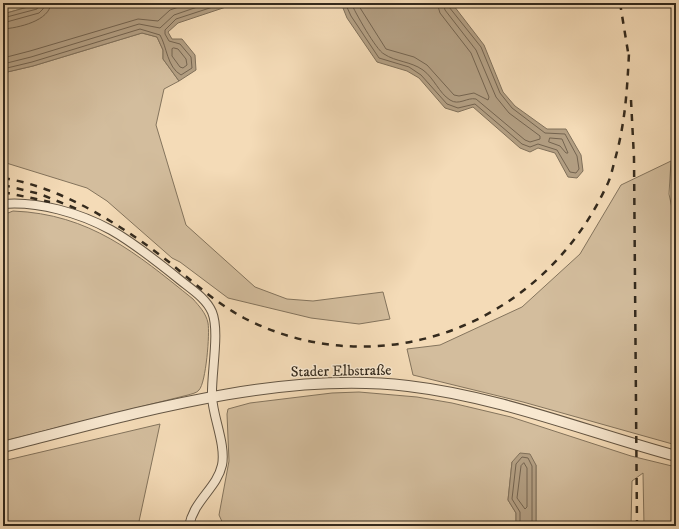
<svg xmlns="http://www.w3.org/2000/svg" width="679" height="529" viewBox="0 0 679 529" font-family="'IM FELL DW Pica',serif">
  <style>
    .green { fill: #d3bd9d; stroke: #84745d }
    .water { fill: #b39f83; stroke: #80705a }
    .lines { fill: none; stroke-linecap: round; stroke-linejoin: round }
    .shore { stroke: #746450; stroke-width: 1 }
    .minor-casing { stroke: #645644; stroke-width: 10 }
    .tertiary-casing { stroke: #645644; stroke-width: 12 }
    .minor { stroke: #f8e8d0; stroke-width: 8 }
    .tertiary { stroke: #f8e8d0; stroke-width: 10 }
    .rail { stroke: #342a1d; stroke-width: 2.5; stroke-dasharray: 7 7; stroke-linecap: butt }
    .labels { text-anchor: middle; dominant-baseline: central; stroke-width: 3; stroke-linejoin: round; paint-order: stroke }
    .street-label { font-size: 15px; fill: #342a1d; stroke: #f8e8d0 }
  </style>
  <rect width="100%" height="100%" fill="#f4dbb7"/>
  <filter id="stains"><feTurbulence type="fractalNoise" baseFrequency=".005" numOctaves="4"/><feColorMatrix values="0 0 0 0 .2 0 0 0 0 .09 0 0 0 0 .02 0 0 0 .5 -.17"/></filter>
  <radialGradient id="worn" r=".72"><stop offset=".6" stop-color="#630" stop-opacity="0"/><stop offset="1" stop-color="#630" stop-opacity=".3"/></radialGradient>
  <path class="green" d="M 3,3 L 42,3 L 3,14 Z
    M 142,33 L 157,37 L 163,50 L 163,59 L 179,81 L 164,89 L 156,125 L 186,225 L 255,287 L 287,299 L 313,301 L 383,292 L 390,319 L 359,324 L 311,318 L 228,298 L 180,262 L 172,258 L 107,201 L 87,188 L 3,162 L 3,73 L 33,66 Z
    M 671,161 L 669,194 L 676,227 L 676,445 L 523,402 L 413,375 L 407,349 L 440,345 L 522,307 L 580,254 L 621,185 Z
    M 13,211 C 90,214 136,253 193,299 C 199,306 206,313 208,323 C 210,333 206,383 199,390 C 197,393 191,394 188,395 L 3,441 L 3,215 Z
    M 359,392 L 417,397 L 452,403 L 511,417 L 631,456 L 676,467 L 676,526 L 644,526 L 643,473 L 632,481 L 631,526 L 536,526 L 536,465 L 512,462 L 508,500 L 516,513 L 516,526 L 224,526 L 219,515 L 229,461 L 227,414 L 228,409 L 250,403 L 332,393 Z
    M 160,424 L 138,526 L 3,526 L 3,461 Z"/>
  <path class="water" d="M 42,3 L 238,3 L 178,23 L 168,32 L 172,39 L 182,39 L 195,55 L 196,70 L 179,81 L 163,59 L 163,50 L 157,37 L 142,33 L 33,66 L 3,73 L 3,14 Z
    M 341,3 L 450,3 L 454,6 L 484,45 L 503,92 L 515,106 L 547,129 L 566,129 L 581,155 L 583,171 L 577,178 L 568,177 L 555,153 L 538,148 L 530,152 L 520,148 L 473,107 L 458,112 L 445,108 L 419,78 L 407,71 L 377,62 L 347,18 Z
    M 520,453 L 530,454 L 536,465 L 536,526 L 516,526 L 516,513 L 508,500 L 512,462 Z"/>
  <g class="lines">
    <path class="shore" d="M 345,3 L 351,16 L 379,58 L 409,67 L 421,75 L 447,104 L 458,108 L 475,104 L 522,144 L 530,147 L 538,144 L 557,150 L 570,172 L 576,173 L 579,169 L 577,156 L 565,134 L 545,133 L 512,108 L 500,93 L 481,47 L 449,7 L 448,3
      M 351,3 C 355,12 376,50 384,54 C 396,62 410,61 423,70 C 434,78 439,93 450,100 C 459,106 467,97 476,99 L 525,140 L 530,142 L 540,139 L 540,136 L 509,113 L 496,97 L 476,50 L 445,10 L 443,3
      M 357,3 L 386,49 L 414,57 L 427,65 L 454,95 L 459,96 L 474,93 L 488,100 L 489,97 L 471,53 L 440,13 L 437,3
      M 3,18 L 37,9 L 40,3
      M 3,23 L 39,13 L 43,9 L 45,3
      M 3,29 C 18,28 50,21 51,3
      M 174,48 L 178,49 L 186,59 L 187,65 L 183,68 L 180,67 L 172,56 L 172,49 Z
      M 3,58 L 30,51 L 138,19 L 158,21 L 170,10 L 190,3
      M 3,64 L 31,57 L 139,24 L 160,28 L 174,15 L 209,3
      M 3,69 L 32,62 L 140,29 L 160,35 C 167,47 167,67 181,75 L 192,68 L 191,57 L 180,44 L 169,41 L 165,34 L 165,30 L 176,19 L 225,3
      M 550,138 L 562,139 L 568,153 L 566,153 L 560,146 L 549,142 Z
      M 524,463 L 527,468 L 527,507 L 525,509 L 517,498 L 521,466 Z
      M 520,526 L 520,512 L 512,499 L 516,464 L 522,457 L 528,458 L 532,466 L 532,526"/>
    <g class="minor-casing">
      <path id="minor" d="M 3,204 C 38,201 80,213 111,230 C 134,243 159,263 180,280 C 191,289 206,298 212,312 C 220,331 211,374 212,397 C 213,417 226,445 222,465 C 217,488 194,500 189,526"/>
    </g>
    <g class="tertiary-casing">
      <path id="tertiary" d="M 3,447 C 129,415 278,370 408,386 C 501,397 587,432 676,456"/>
    </g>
    <use href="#minor" class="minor"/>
    <use href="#tertiary" class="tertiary"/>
    <path class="rail" d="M 620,3 L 629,58
      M 631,100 L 634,158 L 637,526
      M 3,178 C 62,187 123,226 169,262 C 193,282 216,303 244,318 C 381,388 542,324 606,187 C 610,180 612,171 614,163 C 625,125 627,93 629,53
      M 3,185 L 40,194 L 82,211
      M 3,192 L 50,202"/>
  </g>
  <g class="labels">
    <g class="street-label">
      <text transform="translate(341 371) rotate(-1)">Stader Elbstraße</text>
    </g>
  </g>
  <rect width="679" height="529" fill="none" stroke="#f4dbb7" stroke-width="16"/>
  <rect x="4" y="4" width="671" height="521" fill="none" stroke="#342a1d" stroke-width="2"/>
  <rect x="8" y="8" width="663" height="513" fill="none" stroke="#342a1d"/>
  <rect width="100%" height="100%" filter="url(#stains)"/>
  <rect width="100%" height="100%" fill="url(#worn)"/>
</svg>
